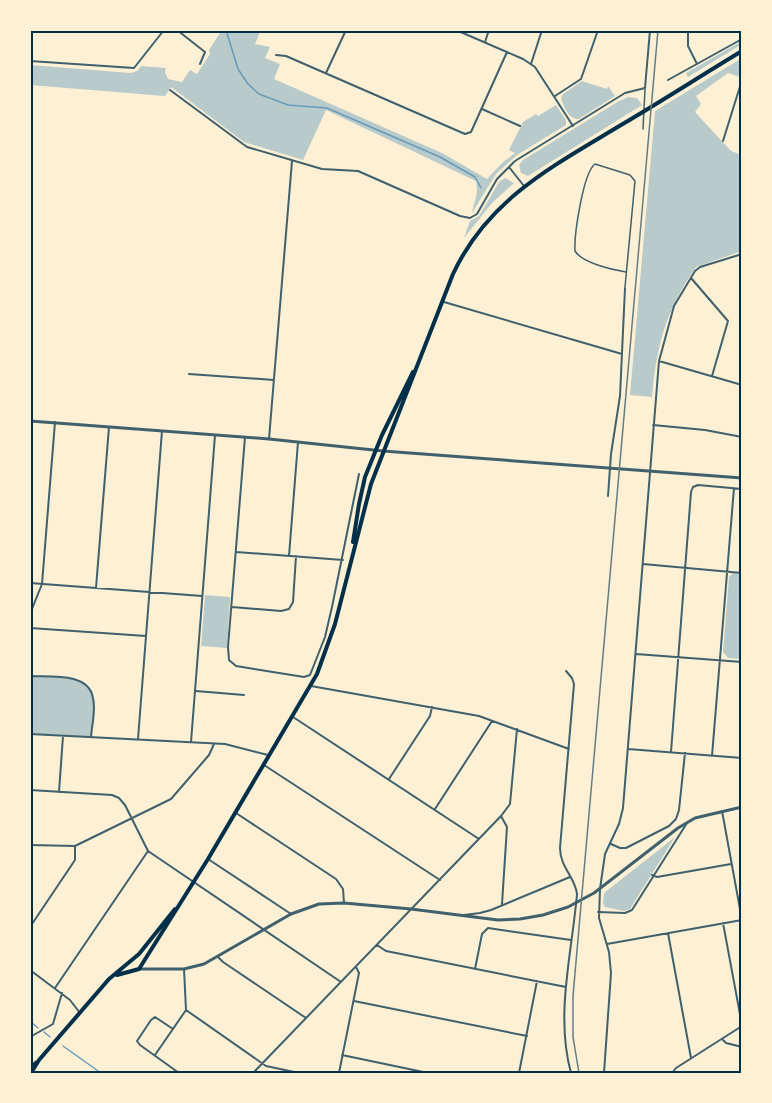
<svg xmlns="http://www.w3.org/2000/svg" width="772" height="1103" viewBox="0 0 772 1103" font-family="Manrope,sans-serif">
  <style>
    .green { fill: #b9caca }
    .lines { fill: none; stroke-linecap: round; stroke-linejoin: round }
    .stream { stroke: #669bbc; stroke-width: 1.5 }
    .service { stroke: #3f606c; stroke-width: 1.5 }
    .minor { stroke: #3f606c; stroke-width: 2 }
    .tertiary { stroke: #3f606c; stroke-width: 3 }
    .secondary { stroke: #003049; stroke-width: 4 }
    .rail { stroke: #657d81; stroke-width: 1.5 }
    .neatline { fill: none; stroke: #003049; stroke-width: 2 }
  </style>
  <rect width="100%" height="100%" fill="#fdf0d5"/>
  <path class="green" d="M 222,30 L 261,30 L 255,44 L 270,47 L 265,58 L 280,64 L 274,79 L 442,153 L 487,179 L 502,163 L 515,153 L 509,150 L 523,122 L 536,114 L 538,116 L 556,105 L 566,120 L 566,125 L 517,155 L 496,174 L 472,213 C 474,200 479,195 476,181 L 326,110 L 303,160 L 244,142 L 171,87 L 165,96 L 30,85 L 30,65 L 131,73 L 137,71 L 141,66 L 166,68 L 165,72 L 168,79 L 182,82 L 190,70 L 197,74 L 210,54 L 209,50 Z
    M 742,41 L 742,44 L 688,77 L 686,73 Z
    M 742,58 L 740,77 L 728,73 L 696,96 L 701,104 L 695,112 L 731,151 L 742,155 L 742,251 L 696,267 C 665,312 657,344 652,397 L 630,395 L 655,111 Z
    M 582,81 L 607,89 L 608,86 L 615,96 L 579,119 C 569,120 564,107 561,99 L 563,94 Z
    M 628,97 L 637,98 L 642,105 L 528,176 L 521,173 L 519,165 L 523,160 L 619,101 Z
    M 505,178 L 514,183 L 492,203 L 464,238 L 470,221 L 479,216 L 499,182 Z
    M 733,573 L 742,574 L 742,659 L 728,658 L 723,652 L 729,577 Z
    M 205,595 L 230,597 L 227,648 L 201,646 Z
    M 30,676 C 51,677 93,672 94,703 C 94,714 92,726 91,737 L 30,734 Z
    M 675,837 L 630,909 L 624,911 L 605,907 L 603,904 L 604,893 Z"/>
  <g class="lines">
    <path class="stream" d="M 226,30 L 238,69 L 248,84 L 259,94 L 288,105 L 327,108 L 440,157 L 475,177 L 481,188
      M 30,1021 L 38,1028
      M 44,1032 L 50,1037
      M 63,1046 L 101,1073"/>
    <path class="service" d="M 643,129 L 645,89
      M 625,287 L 635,181 L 630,175 L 595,164 C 583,173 574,235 575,251 C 582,263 613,270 626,272"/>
    <path class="minor" d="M 177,30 L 205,52 L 200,64
      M 456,30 L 523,59 L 535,67 L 573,126
      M 688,30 L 688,46 L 697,64
      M 485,42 L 489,30
      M 276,55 L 286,56 L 465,134 L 471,132 L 507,52
      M 30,61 L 134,68 L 164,30
      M 531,64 L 542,30
      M 326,73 L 346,30
      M 668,80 L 742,39
      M 170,90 L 247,147 L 322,169 L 358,171 L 460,216 L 470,218 L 477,214 L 497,179 L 515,161 L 625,93 L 645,88 L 650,30
      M 555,96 L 581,79 L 598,30
      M 482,109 L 520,126
      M 723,141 L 742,80
      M 509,167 L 524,186
      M 691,278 L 728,321 L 712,376
      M 444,302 L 622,354
      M 659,361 L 742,385
      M 189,374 L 274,380
      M 653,425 L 705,430 L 742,437
      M 245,437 L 228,647 L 229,660 L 236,666 L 304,677 L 310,675 L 325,637 L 332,607 L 359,474
      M 269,439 L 292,161
      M 608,496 L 611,454 L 620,396 L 625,288
      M 236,552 L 343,560
      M 289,556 L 298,442
      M 643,564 L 742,573
      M 30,583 L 202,596
      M 96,588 L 109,427
      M 232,607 L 281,611 L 289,609 L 293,602 L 296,556
      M 30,614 L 42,584 L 55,422
      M 30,628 L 146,636
      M 636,654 L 742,662
      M 566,671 L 572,678 L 574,684 L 560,848 C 560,867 575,877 577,894 C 572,953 555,1015 571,1073
      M 30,676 C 50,677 89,672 93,698 C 96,710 92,724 91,737
      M 311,686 L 479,716 L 569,749
      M 196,691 L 244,695
      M 293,717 L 479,839
      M 30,734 L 225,744 L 268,755
      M 138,739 L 162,431
      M 191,742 L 215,435
      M 628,749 L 742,758
      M 671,752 L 691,492 L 693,487 L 698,485 L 742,489
      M 712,756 L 734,488
      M 264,765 L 440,880
      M 389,779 L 430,716 L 432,707
      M 30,790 L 112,795 L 119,798 L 125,805 L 148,851 L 341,982
      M 59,792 L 63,736
      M 435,809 L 492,721
      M 722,811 L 742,920
      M 236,813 L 336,879 L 343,889 L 344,903
      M 611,844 L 620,848 L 626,848 L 669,826 L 676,819 L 679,810 L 685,753
      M 30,845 L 75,846 L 171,799 L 209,755 L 214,744
      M 208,859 L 291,914
      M 652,875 L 657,877 L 731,864
      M 502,904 L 507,827 L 501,816 L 510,804 L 517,729
      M 598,912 L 625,913 L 632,910 L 687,823
      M 464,915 L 480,913 L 491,910 L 570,877
      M 723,923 L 742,1025
      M 30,927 L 75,860 L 75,846
      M 668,933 L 691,1058
      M 607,944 L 742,920
      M 377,945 L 386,951 L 566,987
      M 218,957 L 223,962 L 306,1018
      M 475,969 L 482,934 L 488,928 L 571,940
      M 30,970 L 70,1000 L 80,1013
      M 55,988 L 148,851
      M 354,1001 L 527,1036
      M 186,1010 L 266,1066 L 299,1073
      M 173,1029 L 155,1017 L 151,1020 L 137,1041 L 140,1045 L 179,1073
      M 30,1037 L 53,1024 L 62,993
      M 723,1040 L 726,1043 L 742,1047
      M 155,1055 L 186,1010 L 184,969
      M 342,1055 L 428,1073
      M 253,1073 L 501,816
      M 339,1073 L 359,973 L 356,967
      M 519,1073 L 537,981
      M 604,1073 L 611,973 L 609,952 L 599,918 L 600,889 L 605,854 L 619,824 L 623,808 L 659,361 L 674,306 L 695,271 L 700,267 L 742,254
      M 672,1073 L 676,1068 L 742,1026"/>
    <path class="tertiary" d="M 30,421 L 269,439 L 383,451 L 742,478
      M 139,969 L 184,969 L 204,964 L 291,914 L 319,904 L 344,903 L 411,909 L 498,920 L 520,919 L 543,915 L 568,907 L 594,893 L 678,828 L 695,818 L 742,807"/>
    <path class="secondary" d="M 353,542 L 359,504 L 365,477 L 382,435 L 413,372
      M 139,969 L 208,859 L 317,674 L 335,624 L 371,484 L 453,274 C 488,199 553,166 621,125 C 662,101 702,75 742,51
      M 117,975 L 139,969
      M 30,1068 L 37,1062
      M 31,1073 L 39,1060 L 109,979 L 139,954 L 175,909"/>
    <path class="rail" d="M 579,1073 L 573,1037 L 573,996 L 658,30"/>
  </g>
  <rect width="772" height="1103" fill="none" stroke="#fdf0d5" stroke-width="63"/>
  <rect x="32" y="32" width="708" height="1040" class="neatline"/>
</svg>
